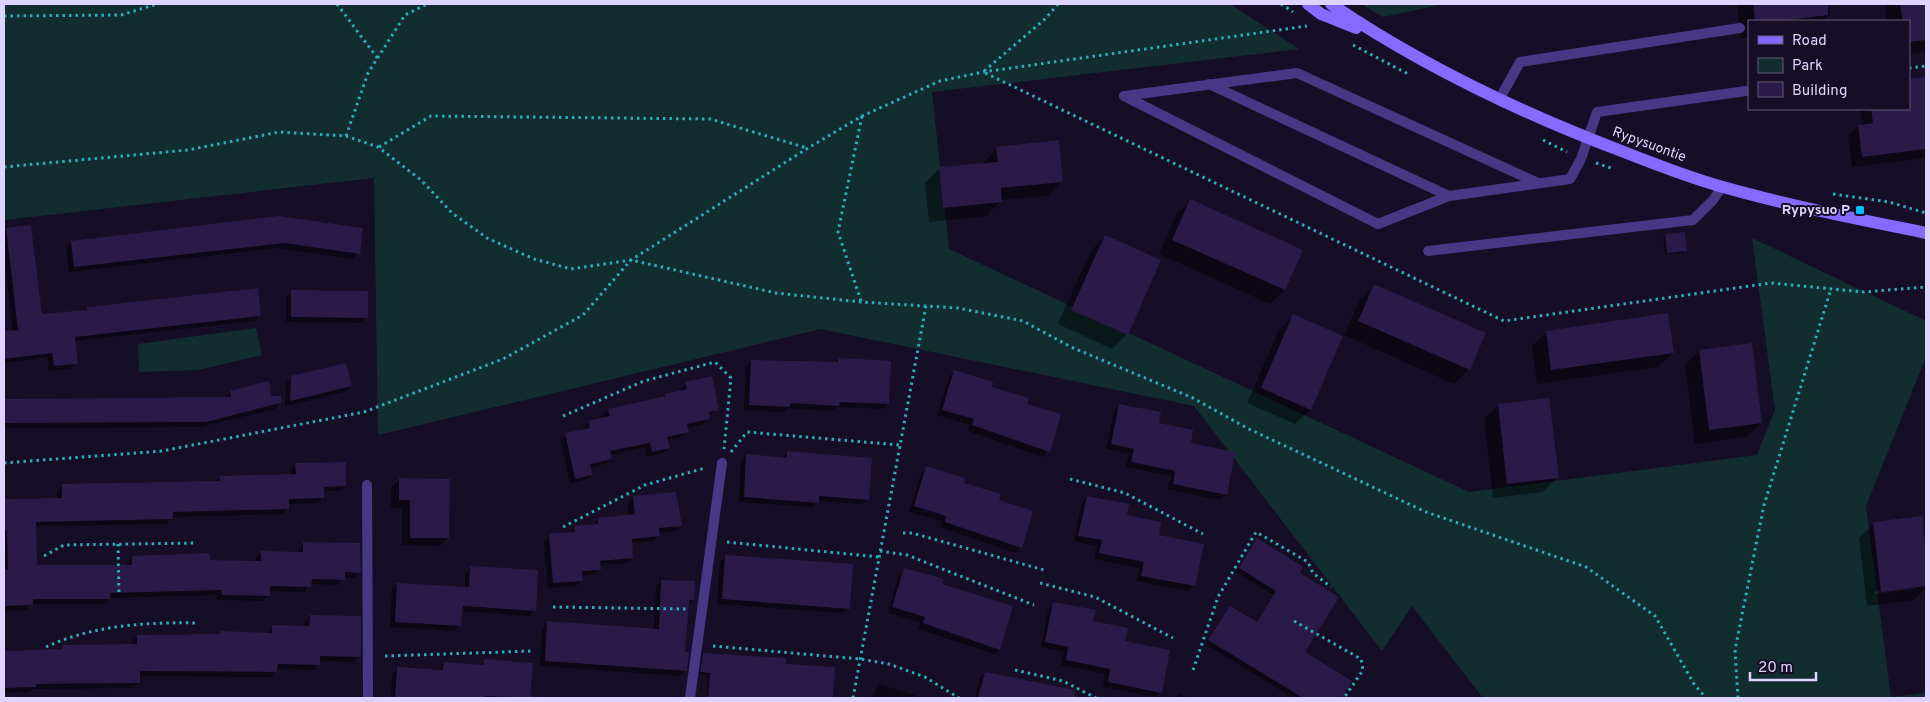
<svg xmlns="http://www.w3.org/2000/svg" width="1930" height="702" viewBox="0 0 1930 702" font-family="Overpass,sans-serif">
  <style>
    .green { fill: #112d30 }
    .shadow { fill: #0007; fill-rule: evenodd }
    .building { fill: #2a1a47 }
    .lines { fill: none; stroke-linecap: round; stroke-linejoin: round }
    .path { stroke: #2cadba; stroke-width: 3; stroke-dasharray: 2.5 4; stroke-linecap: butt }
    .lane { stroke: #473886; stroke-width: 10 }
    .secondary { stroke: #856aff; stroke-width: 12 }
    .poi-dot { fill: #00befe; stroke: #160e26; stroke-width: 2 }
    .labels { text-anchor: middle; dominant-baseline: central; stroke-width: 4; stroke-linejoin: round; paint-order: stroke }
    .street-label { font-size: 14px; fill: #dfd3ff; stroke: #160e26 }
    .poi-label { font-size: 14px; font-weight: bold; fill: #dfd3ff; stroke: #160e26; text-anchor: end }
  </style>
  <rect width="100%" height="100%" fill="#160e26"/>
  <path class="green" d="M 4,4 L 1230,4 L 1299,49 L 932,92 L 949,249 L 1469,492 L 1757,455 L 1775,410 L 1752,238 L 1926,321 L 1926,357 L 1866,506 L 1891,697 L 1926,693 L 1926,698 L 1483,698 L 1412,606 L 1382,651 L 1194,406 L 821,329 L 378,435 L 374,178 L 4,220 Z
    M 1361,4 L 1444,4 L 1383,17 Z
    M 256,328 L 262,355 L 198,370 L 139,372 L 138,344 Z"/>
  <path class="shadow" d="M 1737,4 L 1828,4 L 1830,14 L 1822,21 L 1749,21 L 1749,37 L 1741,38 Z
    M 1885,4 L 1926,4 L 1926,52 L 1909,55 L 1909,21 L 1887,21 Z
    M 1926,78 L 1926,158 L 1852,167 L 1848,137 L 1858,126 L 1862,126 L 1860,109 L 1909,109 L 1909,80 Z
    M 997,148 L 1062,181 L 1048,196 L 1001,200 L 987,216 L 929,222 L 925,183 L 939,169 L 983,164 Z
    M 1191,201 L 1302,251 L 1284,290 L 1270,304 L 1159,254 L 1176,215 Z
    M 7,229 L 40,316 L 84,311 L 87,308 L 260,316 L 255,321 L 74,341 L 77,363 L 71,369 L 49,371 L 47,357 L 4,363 L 4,333 L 13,332 L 4,255 L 4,232 Z
    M 362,229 L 358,253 L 353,259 L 277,248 L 69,272 L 66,247 L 71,242 Z
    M 1105,236 L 1127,334 L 1112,349 L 1058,324 L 1091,251 Z
    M 1666,236 L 1686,250 L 1683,253 L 1665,254 L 1663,238 Z
    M 1374,286 L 1469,369 L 1454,384 L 1344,335 L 1360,300 Z
    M 292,292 L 367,317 L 361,323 L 286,322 L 286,297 Z
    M 1293,316 L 1341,337 L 1310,410 L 1295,424 L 1247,403 L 1279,330 Z
    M 1546,332 L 1673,353 L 1658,367 L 1537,384 L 1532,346 Z
    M 1699,351 L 1761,423 L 1746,437 L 1695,444 L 1685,365 Z
    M 839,359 L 888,404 L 883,409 L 837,407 L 833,411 L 787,408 L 783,412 L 744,410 L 746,366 L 751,361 L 835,363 Z
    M 954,371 L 1026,405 L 1048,451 L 1043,457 L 968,431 L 969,425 L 937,415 L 949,377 Z
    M 291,377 L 351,386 L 345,392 L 285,406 L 286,383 Z
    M 686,383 L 718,409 L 708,416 L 709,419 L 703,424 L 687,428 L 687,431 L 682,437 L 666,440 L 668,448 L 663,453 L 647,457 L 645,447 L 610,455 L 610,459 L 605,464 L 589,468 L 591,475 L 585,480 L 570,484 L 561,440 L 566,435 L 584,431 L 583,427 L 588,422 L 604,419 L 603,415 L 609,410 L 681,391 L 681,388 Z
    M 231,392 L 270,398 L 280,403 L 275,409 L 200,427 L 4,428 L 4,400 L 224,398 Z
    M 1119,405 L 1157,424 L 1226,494 L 1220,500 L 1168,489 L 1171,476 L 1126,467 L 1129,454 L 1106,449 L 1114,411 Z
    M 1498,405 L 1557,478 L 1543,492 L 1493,498 L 1484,419 Z
    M 788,452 L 867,499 L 862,504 L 817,501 L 812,507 L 739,502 L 741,461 L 747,456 L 782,459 Z
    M 296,464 L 345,485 L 340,491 L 323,491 L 323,498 L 317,503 L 288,504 L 288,508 L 283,514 L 172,517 L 166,524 L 35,526 L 36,566 L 127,566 L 127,562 L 132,557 L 256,562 L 256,558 L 262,552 L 298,553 L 298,549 L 304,544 L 359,572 L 354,578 L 344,577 L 338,585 L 310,584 L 305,592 L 269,591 L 269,595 L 263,601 L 217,600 L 217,595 L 109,598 L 103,604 L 32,604 L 26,610 L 4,611 L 4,500 L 57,499 L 57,491 L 63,485 L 215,482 L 220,477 L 291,475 L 290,470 Z
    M 926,468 L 998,501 L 1031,511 L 1020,548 L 1015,553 L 940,527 L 941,521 L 909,512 L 921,473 Z
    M 399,480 L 448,538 L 440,546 L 402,545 L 402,508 L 391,508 L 391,488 Z
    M 633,497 L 680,526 L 675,531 L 659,533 L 653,541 L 631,543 L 632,557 L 627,563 L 599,565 L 600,569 L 594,574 L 581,576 L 582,581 L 576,586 L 548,588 L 544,541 L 549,536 L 570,533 L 575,527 L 593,526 L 598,519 L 629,516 L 628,503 Z
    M 1087,497 L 1157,536 L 1194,586 L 1188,591 L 1136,581 L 1139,568 L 1094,559 L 1097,546 L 1074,541 L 1082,502 Z
    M 1921,518 L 1926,565 L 1926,588 L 1914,600 L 1867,606 L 1859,538 L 1874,523 ZM 1915,587 L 1915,589 L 1875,594 L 1875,591 Z
    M 1257,539 L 1303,653 L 1351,682 L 1340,698 L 1293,698 L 1206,644 L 1230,607 L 1256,623 L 1273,595 L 1236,572 Z
    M 726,556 L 848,608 L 843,613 L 717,604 L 720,562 Z
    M 471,568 L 534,610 L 529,616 L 461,611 L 460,626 L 455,631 L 390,627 L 392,589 L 397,584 L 465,588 L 465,573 Z
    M 905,569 L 941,585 L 999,649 L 994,654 L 918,629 L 920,622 L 888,613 L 899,574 Z
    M 662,581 L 693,600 L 688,605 L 684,653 L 686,670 L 680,676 L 540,666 L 542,628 L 548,622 L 654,630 L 656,586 Z
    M 1054,603 L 1092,622 L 1124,642 L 1161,692 L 1155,697 L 1103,687 L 1105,674 L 1061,665 L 1064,652 L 1041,647 L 1048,609 Z
    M 310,616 L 360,656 L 354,662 L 318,661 L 318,665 L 313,670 L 276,669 L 271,677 L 139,676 L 139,683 L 133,688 L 32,689 L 29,692 L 4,693 L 4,652 L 58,650 L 63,646 L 132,645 L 132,641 L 137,636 L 218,635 L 221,633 L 267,634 L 273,627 L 304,627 L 305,622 Z
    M 704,654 L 784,666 L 834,669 L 832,698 L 707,698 L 708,675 L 699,674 L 701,657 Z
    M 484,661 L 531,664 L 529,698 L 391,698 L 392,674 L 398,668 L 438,671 L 444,664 L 479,666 Z
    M 985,673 L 1067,690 L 1065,698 L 975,698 L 980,678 Z
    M 878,684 L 915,695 L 915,698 L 872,698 Z
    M 1180,693 L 1188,698 L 1175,698 Z"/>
  <path class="building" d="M 1753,4 L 1828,4 L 1828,15 L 1781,21 L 1755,21 Z
    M 1900,4 L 1926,4 L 1926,40 L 1909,42 L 1909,21 L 1903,21 Z
    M 1926,77 L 1926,149 L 1862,157 L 1858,125 L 1873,123 L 1871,109 L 1909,109 L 1909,79 Z
    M 1059,140 L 1063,182 L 1001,188 L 1002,202 L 943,208 L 939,167 L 998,162 L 996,147 Z
    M 1190,199 L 1303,250 L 1285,290 L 1172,240 Z
    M 279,216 L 363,228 L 360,254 L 284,243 L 74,267 L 71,241 Z
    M 31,225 L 42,314 L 87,310 L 87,307 L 258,288 L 261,316 L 75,337 L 78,364 L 54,366 L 52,353 L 4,359 L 4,331 L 18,330 L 6,228 Z
    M 1685,232 L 1687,251 L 1667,253 L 1665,234 Z
    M 1105,235 L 1161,260 L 1128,335 L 1071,310 Z
    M 1374,284 L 1486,333 L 1470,370 L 1358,321 Z
    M 291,290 L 368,291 L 368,318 L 291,317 Z
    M 1668,313 L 1674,353 L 1551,370 L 1546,331 Z
    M 1293,314 L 1343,336 L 1311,410 L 1261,388 Z
    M 1752,343 L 1762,423 L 1709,430 L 1699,350 Z
    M 839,358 L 891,361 L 889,404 L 840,402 L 839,406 L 790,403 L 790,407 L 749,405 L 751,360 L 838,362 Z
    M 346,363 L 352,386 L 290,401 L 291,376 Z
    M 954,370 L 993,382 L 992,387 L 1029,398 L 1027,404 L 1061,414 L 1050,452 L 972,425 L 974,419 L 942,410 Z
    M 712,376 L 719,410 L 709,412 L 710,419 L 687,424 L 689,432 L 667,437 L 670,448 L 652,452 L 650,443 L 610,451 L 612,459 L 590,464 L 592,475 L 575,479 L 565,433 L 590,428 L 588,421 L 610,416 L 608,409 L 665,396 L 665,394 L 687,389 L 685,382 Z
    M 269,381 L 271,396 L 281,396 L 281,403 L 206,422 L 4,423 L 4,399 L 231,397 L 230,391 Z
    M 1549,398 L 1559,478 L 1507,484 L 1498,404 Z
    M 1119,404 L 1161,412 L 1159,423 L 1193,430 L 1191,443 L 1235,452 L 1227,495 L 1173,484 L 1175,471 L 1131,462 L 1134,449 L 1111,444 Z
    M 787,451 L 872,458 L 869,500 L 819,496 L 819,503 L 744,497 L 746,454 L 787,458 Z
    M 346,462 L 346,486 L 324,487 L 324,498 L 289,499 L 289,509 L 173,512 L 173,519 L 36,522 L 37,565 L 132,565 L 132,556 L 210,553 L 210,560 L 261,561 L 261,551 L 303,552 L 303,542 L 360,543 L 361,573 L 345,572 L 345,580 L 312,579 L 311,587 L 270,586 L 270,596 L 222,595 L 222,590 L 110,593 L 110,599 L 33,599 L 33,605 L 4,606 L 4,570 L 8,570 L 7,530 L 4,530 L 4,499 L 62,498 L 62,484 L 220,481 L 219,476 L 296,474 L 295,463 Z
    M 926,466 L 965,478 L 964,483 L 1001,494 L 999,500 L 1033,511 L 1022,548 L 945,522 L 946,516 L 914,506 Z
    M 399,478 L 450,479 L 449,538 L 410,538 L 410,500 L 399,500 Z
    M 676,492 L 682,526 L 659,528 L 660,536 L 632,539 L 633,558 L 600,561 L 601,570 L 582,571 L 583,581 L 553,583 L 549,534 L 575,532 L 574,526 L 598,524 L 598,518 L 635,514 L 633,496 Z
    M 1087,496 L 1129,504 L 1127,515 L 1161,522 L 1159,535 L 1204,544 L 1195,586 L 1141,576 L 1144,562 L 1099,553 L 1102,540 L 1078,536 Z
    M 1922,516 L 1926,554 L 1926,586 L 1881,592 L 1873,522 Z
    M 1257,538 L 1303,567 L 1300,573 L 1339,597 L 1305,652 L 1352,681 L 1342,698 L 1303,698 L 1208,640 L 1230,606 L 1257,622 L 1276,591 L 1239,568 Z
    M 725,555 L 853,564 L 850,609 L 722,599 Z
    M 470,566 L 538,570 L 536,611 L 463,606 L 461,626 L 395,622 L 397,583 L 469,587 Z
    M 904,568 L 944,579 L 942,584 L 1013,606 L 1000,650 L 923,623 L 925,617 L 892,607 Z
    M 661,580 L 695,581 L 694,600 L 689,600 L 685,652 L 689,652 L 687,671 L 545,661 L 547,621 L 659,629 Z
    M 1053,602 L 1096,610 L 1093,621 L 1128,628 L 1125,641 L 1170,650 L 1162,693 L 1108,682 L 1110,669 L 1066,660 L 1068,647 L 1045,642 Z
    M 310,615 L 361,616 L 361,657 L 320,656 L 320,665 L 278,664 L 277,672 L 140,671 L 140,683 L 36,684 L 36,687 L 4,688 L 4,651 L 62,649 L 62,645 L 137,644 L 137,635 L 220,634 L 220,631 L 272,633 L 272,625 L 309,626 Z
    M 703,653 L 786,658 L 786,664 L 835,667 L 833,698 L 708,698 L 710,673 L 700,672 Z
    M 484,659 L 533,663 L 530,698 L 485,696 L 485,698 L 395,698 L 397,667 L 443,670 L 444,662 L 483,665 Z
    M 985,672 L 1075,690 L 1074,698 L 978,698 Z"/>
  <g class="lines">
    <path class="path" d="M 337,4 L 378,59
      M 1058,4 L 1045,19 L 983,72 L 1504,321 L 1771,283 L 1864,292 L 1926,287
      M 1281,4 L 1293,12
      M 4,16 L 121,15 L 157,4
      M 1353,45 L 1410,75
      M 1909,68 L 1926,66
      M 346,136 L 368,73 L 405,15 L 427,4
      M 1543,140 L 1567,152
      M 379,147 L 431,116 L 710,119 L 807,148
      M 1596,163 L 1614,169
      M 4,167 L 188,150 L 279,132 L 346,136 L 378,147 L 421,180 L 452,213 L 487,238 L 534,259 L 571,269 L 631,260 L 776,293 L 861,302 L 958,308 L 1023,321 L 1071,347 L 1193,398 L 1247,428 L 1426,512 L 1586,567 L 1655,616 L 1694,684 L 1706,698
      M 1833,194 L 1889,202 L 1926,213
      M 861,301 L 838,232 L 862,116
      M 563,416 L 644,381 L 715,362 L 731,378 L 724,449
      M 731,452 L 747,432 L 900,445
      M 4,463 L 162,451 L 364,412 L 503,359 L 583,315 L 631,260 L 808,148 L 862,116 L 940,81 L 983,72 L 1307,26
      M 1070,479 L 1125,493 L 1203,534
      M 563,527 L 645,485 L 705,468
      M 903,533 L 912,533 L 1044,570
      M 727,542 L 879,557
      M 118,544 L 119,593
      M 880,551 L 907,555 L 1034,605
      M 44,556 L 64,545 L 197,543
      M 1040,583 L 1095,597 L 1173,638
      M 553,607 L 686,609
      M 1294,621 L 1361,659 L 1363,670 L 1344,698
      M 713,646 L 860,659 L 889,664 L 925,677 L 959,698
      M 46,647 C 93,625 147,622 198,623
      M 385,656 L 532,651
      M 1015,670 L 1063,681 L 1096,698
      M 1193,670 L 1218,597 L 1256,532 L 1308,562 L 1313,573 L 1331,587
      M 853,698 L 926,306
      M 1738,698 L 1735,650 L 1764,505 L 1831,289"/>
    <path class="lane" d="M 1209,84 L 1449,196 L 1570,179 L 1581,159 L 1597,112 L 1746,91
      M 1499,100 L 1520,62 L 1740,28
      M 1449,196 L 1378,224 L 1124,96 L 1297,73 L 1538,183
      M 1428,251 L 1693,220 L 1713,200 L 1722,187
      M 367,485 L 368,698
      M 690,698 L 722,463"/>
    <path class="secondary" d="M 1308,4 L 1321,14 L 1356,28
      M 1331,4 C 1422,66 1521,113 1624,152 C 1657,165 1690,178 1723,187 C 1790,206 1858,219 1926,233"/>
  </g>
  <rect class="poi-dot" x="1855" y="205" width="10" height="10" rx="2.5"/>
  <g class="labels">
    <g class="street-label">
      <text transform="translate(1649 145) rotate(20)">Rypysuontie</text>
    </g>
    <g class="poi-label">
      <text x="1850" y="210">Rypysuo P</text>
    </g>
  </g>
  <rect width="1930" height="702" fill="none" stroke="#dfd3ff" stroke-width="10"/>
  <rect x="1748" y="20" width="162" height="90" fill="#160e26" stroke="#665d7d"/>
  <rect x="1758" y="36" width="25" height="8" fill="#856aff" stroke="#665d7d"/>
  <text x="1792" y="45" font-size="15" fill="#dfd3ff">Road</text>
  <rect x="1758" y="58" width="25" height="15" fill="#112d30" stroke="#665d7d"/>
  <text x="1792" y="70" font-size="15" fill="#dfd3ff">Park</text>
  <rect x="1758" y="82" width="25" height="15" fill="#2a1a47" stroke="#665d7d"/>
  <text x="1792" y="95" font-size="15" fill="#dfd3ff">Building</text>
  <path d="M1750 672v8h66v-8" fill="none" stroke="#dfd3ff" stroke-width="2.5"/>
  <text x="1758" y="672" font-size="15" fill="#dfd3ff" stroke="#160e26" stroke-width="4" paint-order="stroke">20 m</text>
</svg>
